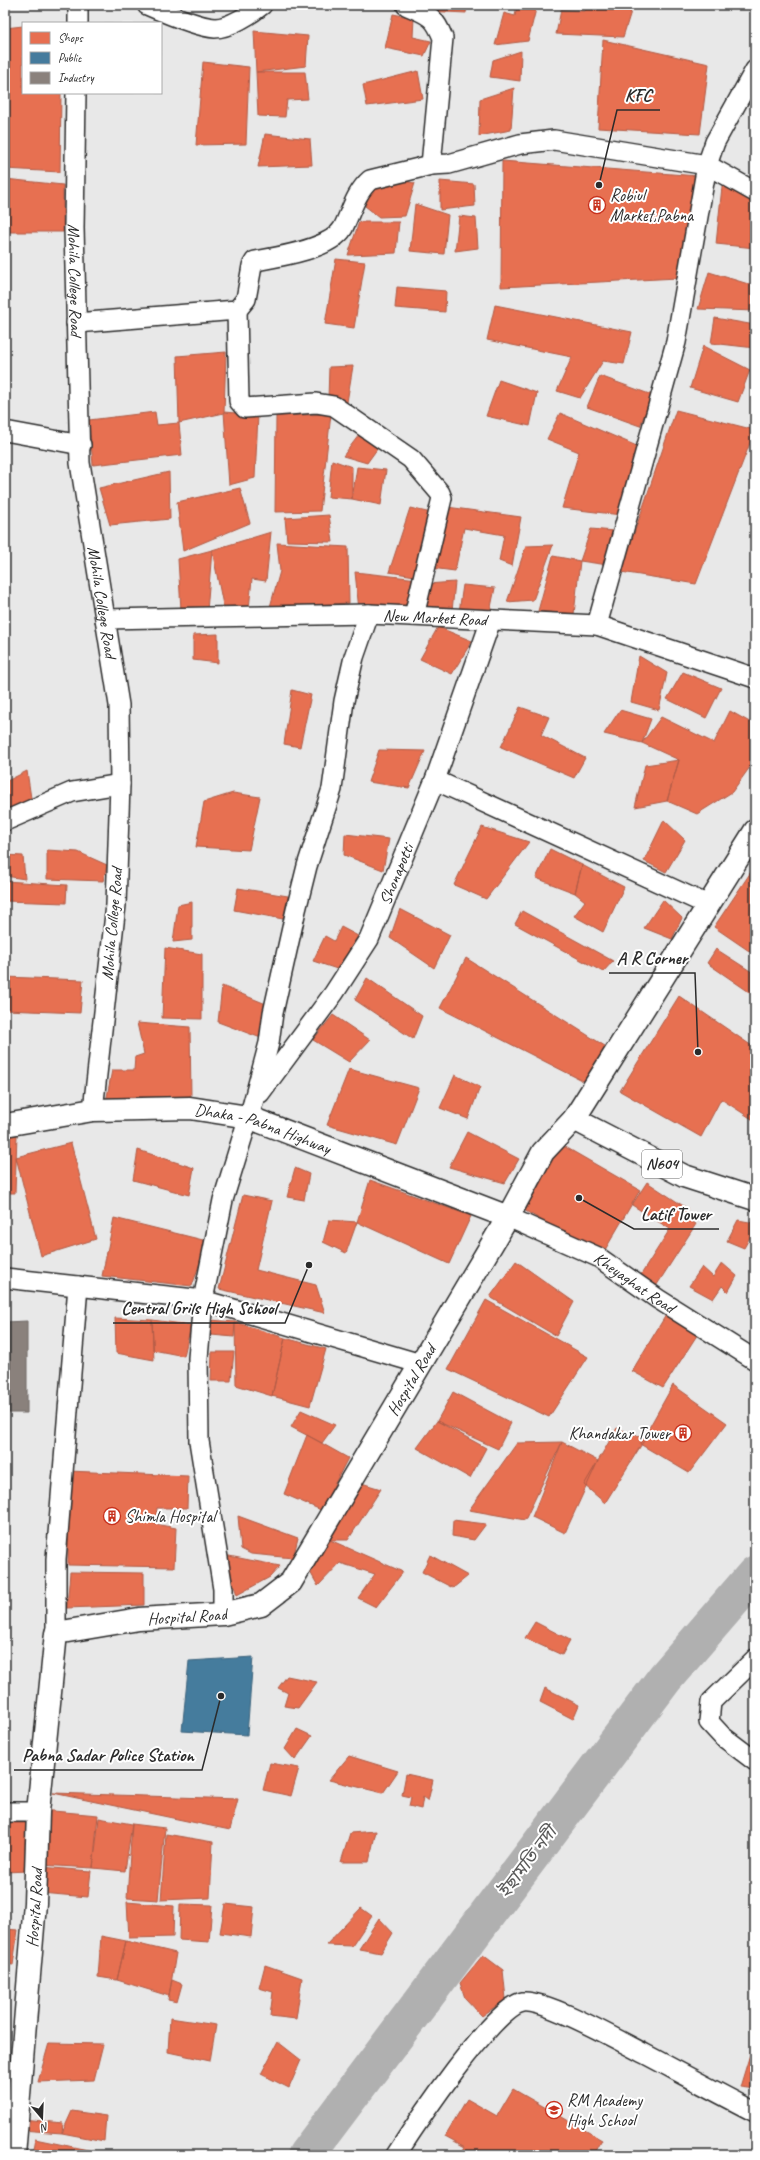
<svg xmlns="http://www.w3.org/2000/svg" width="760" height="2160" viewBox="0 0 760 2160" font-family="Caveat,'Noto Sans Bengali',sans-serif">
  <style>
    .built { fill: #e8e8e8; fill-rule: evenodd }
    .shops { fill: #e76f51; stroke: #af5b46 }
    .public { fill: #457b9d; stroke: #3d637b }
    .industry { fill: #8a817c; stroke: #6e6764 }
    .lines { fill: none; stroke-linecap: round; stroke-linejoin: round }
    .river { stroke: #b0b0b0; stroke-width: 37 }
    .minor-casing { stroke: #2b2b2b; stroke-width: 22 }
    .secondary-casing { stroke: #2b2b2b; stroke-width: 25 }
    .primary-casing { stroke: #2b2b2b; stroke-width: 25 }
    .trunk-casing { stroke: #2b2b2b; stroke-width: 25 }
    .minor { stroke: #fff; stroke-width: 19 }
    .secondary { stroke: #fff; stroke-width: 22 }
    .primary { stroke: #fff; stroke-width: 22 }
    .trunk { stroke: #fff; stroke-width: 22 }
    .labels { text-anchor: middle; dominant-baseline: central; stroke-width: 4; stroke-linejoin: round; paint-order: stroke }
    .shield { fill: #fff; stroke: #6b6b6b; stroke-width: 1 }
    .shield-label { font-size: 16px; font-weight: bold; fill: #2b2b2b }
    .poi-label { font-size: 17px; fill: #2b2b2b; stroke: #fff; text-anchor: start }
    .street-label { font-size: 17px; fill: #2b2b2b; stroke: #fff }
    .water-label { font-size: 18px; font-style: italic; fill: #5a5a5a; stroke: #fff }
    .leader { fill: none; stroke: #2b2b2b; stroke-width: 1.5 }
    .callout-dot { fill: #2b2b2b; stroke: #fff; stroke-width: 1.5 }
    .callout-label { font-size: 18px; text-anchor: middle; font-weight: bold; fill: #2b2b2b; stroke: #fff; stroke-width: 4; stroke-linejoin: round; paint-order: stroke }
  </style>
  <rect width="100%" height="100%" fill="#f7f7f7"/>
  <filter id="ink" filterUnits="userSpaceOnUse"><feTurbulence type="fractalNoise" baseFrequency=".025" numOctaves="2"/><feDisplacementMap in="SourceGraphic" scale="8" xChannelSelector="R" yChannelSelector="G"/><feConvolveMatrix kernelMatrix="1 2 1 2 8 2 1 2 1" color-interpolation-filters="sRGB"/></filter>
  <g filter="url(#ink)">
    <path class="built" d="M 5,5 L 755,5 L 755,2155 L 5,2155 ZM 23,23 L 161,23 L 161,93 L 23,93 Z"/>
    <path class="shops" d="M 430,5 L 467,5 L 466,13 L 426,11 Z
      M 517,5 L 537,5 L 528,41 L 495,45 L 504,13 L 515,16 Z
      M 588,5 L 633,5 L 623,37 L 556,34 L 561,10 L 585,11 Z
      M 393,14 L 414,18 L 413,37 L 431,41 L 424,56 L 385,48 Z
      M 23,26 L 23,93 L 61,93 L 60,172 L 5,169 L 5,28 Z
      M 254,31 L 308,36 L 306,66 L 256,72 Z
      M 603,40 L 709,64 L 700,134 L 598,128 Z
      M 521,51 L 520,81 L 490,77 L 493,60 Z
      M 203,62 L 249,67 L 246,144 L 196,145 Z
      M 418,71 L 423,99 L 367,106 L 363,85 Z
      M 256,72 L 305,72 L 308,99 L 287,100 L 285,117 L 258,116 Z
      M 514,88 L 511,130 L 479,136 L 480,99 Z
      M 265,134 L 310,139 L 312,165 L 258,167 Z
      M 502,161 L 698,176 L 685,234 L 678,278 L 501,287 Z
      M 723,177 L 755,200 L 755,248 L 716,244 Z
      M 5,179 L 63,185 L 63,232 L 5,232 Z
      M 391,179 L 415,183 L 405,216 L 379,217 L 365,206 L 372,189 Z
      M 440,181 L 474,184 L 475,206 L 440,210 Z
      M 415,204 L 448,215 L 444,254 L 410,251 Z
      M 459,216 L 476,218 L 478,248 L 455,251 Z
      M 359,222 L 399,222 L 396,253 L 348,255 Z
      M 336,259 L 365,262 L 354,328 L 325,324 Z
      M 709,272 L 755,286 L 755,311 L 698,309 Z
      M 397,287 L 446,291 L 445,312 L 395,308 Z
      M 495,305 L 632,332 L 624,364 L 603,361 L 580,398 L 557,391 L 572,357 L 487,340 Z
      M 715,318 L 755,325 L 755,348 L 711,343 Z
      M 703,346 L 750,370 L 738,402 L 690,388 Z
      M 226,352 L 224,413 L 179,423 L 177,356 Z
      M 353,366 L 347,402 L 328,399 L 329,367 Z
      M 600,376 L 652,395 L 640,426 L 587,407 Z
      M 499,380 L 537,393 L 530,426 L 486,416 Z
      M 676,410 L 755,430 L 696,584 L 621,572 Z
      M 155,412 L 157,425 L 179,423 L 182,455 L 93,465 L 89,420 Z
      M 224,412 L 258,415 L 255,478 L 229,485 Z
      M 560,413 L 639,447 L 621,515 L 562,508 L 579,452 L 547,439 Z
      M 331,414 L 320,511 L 275,512 L 276,416 Z
      M 359,435 L 380,445 L 367,463 L 343,456 Z
      M 332,460 L 352,467 L 352,499 L 328,497 Z
      M 357,467 L 386,470 L 381,505 L 352,499 Z
      M 169,472 L 170,519 L 110,525 L 99,488 Z
      M 240,488 L 250,523 L 183,551 L 177,502 Z
      M 447,507 L 521,517 L 512,566 L 499,561 L 504,535 L 464,528 L 455,571 L 431,568 Z
      M 410,508 L 431,513 L 415,576 L 389,572 Z
      M 329,515 L 333,542 L 287,541 L 285,518 Z
      M 591,529 L 614,531 L 608,565 L 580,561 Z
      M 271,532 L 266,581 L 252,579 L 249,609 L 224,610 L 212,550 Z
      M 277,543 L 348,547 L 349,603 L 270,607 L 280,571 Z
      M 553,545 L 533,600 L 507,602 L 526,546 Z
      M 212,550 L 207,611 L 181,610 L 178,559 Z
      M 553,556 L 580,561 L 574,614 L 538,611 Z
      M 355,572 L 418,579 L 413,608 L 359,610 Z
      M 455,582 L 452,611 L 421,612 L 427,584 Z
      M 463,585 L 495,588 L 490,612 L 459,612 Z
      M 438,627 L 472,641 L 452,674 L 420,659 Z
      M 218,634 L 218,663 L 193,660 L 193,635 Z
      M 639,656 L 667,673 L 659,710 L 631,702 Z
      M 683,672 L 721,688 L 706,718 L 667,699 Z
      M 292,690 L 311,695 L 300,747 L 284,744 Z
      M 520,707 L 549,717 L 541,735 L 585,758 L 574,778 L 501,747 Z
      M 620,710 L 651,719 L 642,743 L 604,734 Z
      M 730,711 L 755,725 L 755,760 L 732,792 L 697,814 L 667,801 L 679,760 L 642,743 L 661,717 L 714,743 Z
      M 379,750 L 425,751 L 409,788 L 368,782 Z
      M 679,760 L 667,801 L 635,807 L 645,765 Z
      M 27,771 L 31,798 L 5,817 L 5,782 Z
      M 233,793 L 260,797 L 249,850 L 196,847 L 204,802 Z
      M 664,820 L 685,840 L 666,872 L 644,861 Z
      M 482,827 L 529,842 L 486,899 L 454,885 Z
      M 345,834 L 389,839 L 383,870 L 344,855 Z
      M 550,849 L 582,865 L 575,893 L 536,878 Z
      M 47,850 L 78,852 L 107,865 L 103,881 L 47,879 Z
      M 5,855 L 23,856 L 25,879 L 5,876 Z
      M 582,865 L 624,887 L 603,932 L 574,916 L 585,901 L 575,893 Z
      M 755,866 L 755,955 L 714,927 Z
      M 5,881 L 67,885 L 66,903 L 5,901 Z
      M 238,888 L 288,896 L 283,919 L 234,910 Z
      M 663,900 L 682,918 L 672,939 L 644,928 Z
      M 192,902 L 192,940 L 173,942 L 178,905 Z
      M 400,909 L 450,935 L 434,968 L 390,938 Z
      M 522,911 L 613,961 L 603,972 L 515,924 Z
      M 341,927 L 358,936 L 337,969 L 313,961 L 325,936 L 334,941 Z
      M 165,948 L 202,954 L 202,1019 L 162,1018 Z
      M 716,949 L 755,974 L 755,996 L 707,963 Z
      M 466,958 L 608,1048 L 587,1083 L 440,1008 Z
      M 5,977 L 83,980 L 80,1013 L 5,1010 Z
      M 367,978 L 422,1016 L 413,1039 L 355,1000 Z
      M 222,986 L 266,1004 L 261,1038 L 218,1022 Z
      M 679,996 L 755,1048 L 755,1121 L 721,1099 L 701,1137 L 620,1091 Z
      M 333,1015 L 370,1040 L 349,1062 L 313,1040 Z
      M 137,1023 L 190,1027 L 191,1097 L 106,1102 L 112,1070 L 134,1070 L 135,1057 L 144,1054 Z
      M 349,1069 L 419,1088 L 397,1145 L 327,1125 Z
      M 455,1075 L 480,1087 L 468,1119 L 440,1108 Z
      M 467,1132 L 519,1159 L 505,1183 L 449,1167 Z
      M 17,1135 L 15,1193 L 5,1193 L 5,1136 Z
      M 555,1141 L 640,1190 L 602,1255 L 517,1206 Z
      M 71,1143 L 96,1239 L 41,1256 L 16,1157 Z
      M 138,1150 L 194,1168 L 189,1195 L 133,1180 Z
      M 295,1168 L 309,1174 L 304,1200 L 287,1197 Z
      M 370,1180 L 471,1216 L 449,1264 L 357,1222 Z
      M 647,1182 L 688,1209 L 683,1216 L 696,1224 L 653,1291 L 637,1281 L 670,1229 L 632,1205 Z
      M 243,1195 L 272,1201 L 256,1270 L 316,1285 L 325,1313 L 219,1289 Z
      M 114,1218 L 207,1241 L 192,1286 L 102,1276 Z
      M 329,1220 L 357,1222 L 346,1253 L 323,1242 Z
      M 738,1220 L 755,1223 L 755,1228 L 744,1248 L 727,1241 Z
      M 516,1261 L 574,1302 L 556,1336 L 490,1297 Z
      M 722,1263 L 737,1276 L 728,1292 L 722,1286 L 713,1299 L 689,1286 L 702,1267 L 713,1277 Z
      M 486,1300 L 588,1357 L 549,1417 L 448,1369 Z
      M 669,1310 L 701,1329 L 663,1388 L 632,1371 Z
      M 115,1318 L 152,1320 L 154,1360 L 116,1353 Z
      M 152,1320 L 191,1325 L 184,1356 L 153,1350 Z
      M 210,1320 L 235,1322 L 234,1337 L 211,1335 Z
      M 235,1322 L 285,1338 L 272,1396 L 236,1385 Z
      M 285,1338 L 326,1349 L 310,1406 L 272,1396 Z
      M 212,1352 L 234,1352 L 231,1381 L 211,1381 Z
      M 673,1385 L 727,1423 L 689,1473 L 640,1444 Z
      M 453,1392 L 511,1423 L 498,1449 L 437,1421 Z
      M 301,1410 L 335,1425 L 322,1443 L 291,1427 Z
      M 437,1421 L 486,1448 L 470,1478 L 417,1448 Z
      M 617,1428 L 645,1439 L 605,1503 L 584,1485 Z
      M 307,1435 L 348,1458 L 321,1510 L 284,1494 Z
      M 562,1442 L 598,1461 L 565,1533 L 532,1517 Z
      M 562,1442 L 525,1520 L 469,1510 L 517,1443 Z
      M 68,1471 L 188,1476 L 187,1508 L 157,1508 L 155,1524 L 176,1528 L 174,1567 L 68,1565 Z
      M 358,1482 L 381,1489 L 348,1540 L 330,1540 Z
      M 238,1516 L 298,1538 L 293,1558 L 251,1554 L 241,1549 Z
      M 453,1520 L 486,1524 L 474,1540 L 452,1536 Z
      M 330,1540 L 403,1572 L 376,1607 L 358,1598 L 375,1574 L 340,1563 L 318,1586 L 309,1570 Z
      M 224,1555 L 280,1566 L 270,1577 L 237,1595 Z
      M 430,1555 L 468,1576 L 453,1588 L 422,1572 Z
      M 70,1572 L 144,1573 L 144,1605 L 67,1608 Z
      M 535,1622 L 570,1640 L 562,1655 L 525,1638 Z
      M 287,1676 L 317,1682 L 298,1708 L 284,1706 L 288,1693 L 278,1688 Z
      M 545,1688 L 579,1705 L 573,1719 L 540,1702 Z
      M 297,1729 L 312,1736 L 295,1760 L 285,1749 Z
      M 349,1756 L 398,1771 L 383,1793 L 329,1780 Z
      M 270,1763 L 299,1768 L 291,1796 L 263,1790 Z
      M 406,1774 L 433,1780 L 428,1801 L 423,1797 L 421,1809 L 409,1806 L 411,1797 L 402,1795 Z
      M 53,1793 L 238,1799 L 230,1830 Z
      M 42,1810 L 98,1815 L 93,1868 L 40,1865 Z
      M 99,1818 L 132,1824 L 125,1871 L 93,1868 Z
      M 5,1823 L 28,1823 L 28,1871 L 5,1872 Z
      M 132,1824 L 165,1828 L 158,1900 L 127,1898 Z
      M 376,1831 L 369,1862 L 341,1862 L 350,1833 Z
      M 166,1834 L 213,1842 L 210,1898 L 161,1900 Z
      M 40,1867 L 91,1871 L 88,1897 L 40,1893 Z
      M 127,1902 L 174,1906 L 173,1937 L 129,1938 Z
      M 180,1904 L 212,1905 L 209,1942 L 179,1940 Z
      M 225,1904 L 254,1907 L 251,1937 L 220,1933 Z
      M 361,1908 L 372,1916 L 352,1946 L 326,1945 Z
      M 379,1918 L 393,1933 L 381,1953 L 359,1949 Z
      M 5,1929 L 18,1930 L 13,1965 L 5,1964 Z
      M 101,1936 L 126,1941 L 117,1980 L 98,1977 Z
      M 126,1941 L 176,1953 L 169,1996 L 117,1980 Z
      M 483,1955 L 503,1970 L 506,1999 L 482,2016 L 465,1998 L 460,1983 Z
      M 265,1965 L 302,1978 L 296,2019 L 270,2016 L 273,1992 L 259,1988 Z
      M 172,1980 L 182,1984 L 177,2002 L 168,2000 Z
      M 170,2018 L 216,2025 L 210,2061 L 168,2052 Z
      M 754,2041 L 755,2041 L 755,2089 L 740,2087 Z
      M 278,2042 L 301,2060 L 289,2088 L 261,2074 Z
      M 49,2043 L 103,2044 L 94,2080 L 38,2082 Z
      M 513,2089 L 602,2140 L 594,2155 L 460,2155 L 465,2147 L 445,2136 L 467,2099 L 497,2116 Z
      M 72,2111 L 106,2116 L 104,2141 L 62,2133 Z
      M 22,2119 L 63,2123 L 62,2133 L 21,2130 Z
      M 35,2139 L 112,2155 L 32,2155 Z"/>
    <path class="public" d="M 253,1657 L 247,1735 L 182,1731 L 189,1661 Z"/>
    <path class="industry" d="M 27,1321 L 27,1413 L 5,1413 L 5,1322 Z"/>
    <g class="lines">
      <path class="river" d="M 306,2155 L 665,1678 L 755,1574"/>
      <g class="minor-casing">
        <g id="minor">
          <path d="M 147,5 C 163,12 197,27 215,28 C 229,28 251,14 262,5"/>
          <path d="M 406,5 C 428,15 434,15 443,38 L 431,165 L 449,164 L 520,144 L 554,140 L 707,165 L 755,192"/>
          <path d="M 78,23 L 78,5"/>
          <path id="s1" d="M 76,93 L 74,228 L 80,463 L 119,705 L 120,784 L 116,905 L 93,1110"/>
          <path d="M 237,310 L 239,401 L 245,408 L 316,403 L 334,406 L 411,459 L 440,493 L 442,498 L 414,616"/>
          <path d="M 76,323 L 237,310 L 246,299 L 252,266 L 255,261 C 278,257 331,249 343,228 C 351,212 356,192 370,180 L 431,165"/>
          <path d="M 5,431 L 81,445"/>
          <path id="s2" d="M 105,619 L 369,614 L 597,625 L 755,678"/>
          <path d="M 597,625 L 676,342 L 707,165 L 715,142 L 755,70"/>
          <path d="M 435,780 L 708,905"/>
          <path d="M 5,821 L 72,792 L 120,784"/>
          <path id="s3" d="M 260,1093 L 334,993 L 369,939 L 435,780 L 491,620"/>
          <path id="s4" d="M 508,1217 L 598,1257 L 658,1299 L 755,1360"/>
          <path d="M 5,1278 L 203,1300 L 421,1364"/>
          <path d="M 223,1614 L 223,1589 L 199,1441 L 198,1358 L 203,1300 L 223,1200 L 253,1103 L 269,1043 L 273,1013 L 296,910 L 307,866 L 332,789 L 344,701 L 354,657 L 369,614"/>
          <path d="M 56,1633 L 56,1559 L 78,1286"/>
          <path d="M 755,1659 L 711,1702 L 709,1722 L 722,1736 L 755,1761"/>
          <path d="M 5,1812 L 38,1812"/>
          <path d="M 396,2155 C 414,2127 494,2006 523,2002 C 546,1999 621,2042 645,2054 C 681,2073 718,2093 755,2112"/>
        </g>
      </g>
      <g class="secondary-casing">
        <g id="secondary">
          <path id="s5" d="M 14,2155 L 35,1903 L 38,1812 L 56,1633 L 139,1619 L 223,1614 L 261,1605 L 291,1582 L 508,1217"/>
        </g>
      </g>
      <g class="primary-casing">
        <g id="primary">
          <path id="s6" d="M 5,1125 L 93,1110 L 190,1108 L 248,1117 L 508,1217 L 543,1152 L 574,1119"/>
        </g>
      </g>
      <g class="trunk-casing">
        <path id="trunk" d="M 755,831 L 574,1119 L 684,1176 L 755,1199"/>
      </g>
      <use href="#minor" class="minor"/>
      <use href="#secondary" class="secondary"/>
      <use href="#primary" class="primary"/>
      <use href="#trunk" class="trunk"/>
    </g>
  </g>
  <defs>
    <g id="building-ring" transform="scale(0.9)"><circle r="9.5" fill="#fff" stroke="#c8321e" stroke-width="1.5"/><path d="M-4-6H4V6H1V3H-1V6H-4ZM-2.5-4.3h1.7v1.8h-1.7ZM.8-4.3h1.7v1.8H.8ZM-2.5-1h1.7V.8h-1.7ZM.8-1h1.7V.8H.8Z" fill="#c8321e"/></g>
    <g id="school-ring" transform="scale(0.9)"><circle r="9.5" fill="#fff" stroke="#c8321e" stroke-width="1.5"/><path d="M0-5L7-2L0 1L-7-2ZM-4 1L0 2.5L4 1V4Q0 6-4 4Z" fill="#c8321e"/></g>
  </defs>
  <g fill-rule="evenodd">
    <use href="#building-ring" x="597" y="205"/>
    <use href="#building-ring" x="683" y="1433"/>
    <use href="#building-ring" x="112" y="1516"/>
    <use href="#school-ring" x="554" y="2110"/>
  </g>
  <g class="labels">
    <rect class="shield" x="642" y="1150" width="40" height="28" rx="3"/>
    <g class="shield-label">
      <text x="662" y="1164">N604</text>
    </g>
    <g class="poi-label">
      <text x="610" y="195">Robiul<tspan x="610" dy="20">Market,Pabna</tspan></text>
      <text x="670" y="1433" text-anchor="end">Khandakar Tower</text>
      <text x="125" y="1516">Shimla Hospital</text>
      <text x="567" y="2100">RM Academy<tspan x="567" dy="20">High School</tspan></text>
    </g>
    <g class="street-label">
      <text stroke="none"><textPath href="#s1" startOffset="187">Mohila College Road</textPath></text>
      <text stroke="none"><textPath href="#s1" startOffset="511">Mohila College Road</textPath></text>
      <text stroke="none"><textPath href="#s2" startOffset="330">New Market Road</textPath></text>
      <text stroke="none"><textPath href="#s3" startOffset="259">Shonapotti</textPath></text>
      <text transform="translate(112 924) rotate(-85)">Mohila College Road</text>
      <text stroke="none"><textPath href="#s6" startOffset="262">Dhaka - Pabna Highway</textPath></text>
      <text stroke="none"><textPath href="#s4" startOffset="143">Kheyaghat Road</textPath></text>
      <text stroke="none"><textPath href="#s5" startOffset="1004">Hospital Road</textPath></text>
      <text stroke="none"><textPath href="#s5" startOffset="656">Hospital Road</textPath></text>
      <text stroke="none"><textPath href="#s5" startOffset="248">Hospital Road</textPath></text>
    </g>
    <g class="water-label">
      <text transform="translate(527 1862) rotate(-53)">ইছামতি নদী</text>
    </g>
  </g>
  <path class="leader" d="M599 185L617 110H660M698 1052L695 973H609M579 1198L634 1229H719M309 1265L285 1323H113M221 1696L202 1770H14"/>
  <g class="callout-dot">
    <circle cx="599" cy="185" r="4"/>
    <circle cx="698" cy="1052" r="4"/>
    <circle cx="579" cy="1198" r="4"/>
    <circle cx="309" cy="1265" r="4"/>
    <circle cx="221" cy="1696" r="4"/>
  </g>
  <g class="callout-label">
    <text x="638" y="101">KFC</text>
    <text x="652" y="964">A R Corner</text>
    <text x="676" y="1220">Latif Tower</text>
    <text x="199" y="1314">Central Grils High School</text>
    <text x="108" y="1761">Pabna Sadar Police Station</text>
  </g>
  <rect width="760" height="2160" fill="none" stroke="#fff" stroke-width="20"/>
  <rect x="10" y="10" width="740" height="2140" fill="none" stroke="#2b2b2b" stroke-width="1.5" filter="url(#ink)"/>
  <rect x="22" y="22" width="140" height="72" fill="#ffffff" stroke="#aaaaaa"/>
  <rect x="30" y="32" width="20" height="12" fill="#e76f51" stroke="#aaaaaa"/>
  <text x="58" y="42" font-size="12" fill="#2b2b2b">Shops</text>
  <rect x="30" y="52" width="20" height="12" fill="#457b9d" stroke="#aaaaaa"/>
  <text x="58" y="62" font-size="12" fill="#2b2b2b">Public</text>
  <rect x="30" y="72" width="20" height="12" fill="#8a817c" stroke="#aaaaaa"/>
  <text x="58" y="82" font-size="12" fill="#2b2b2b">Industry</text>
  <g transform="translate(42 2118) rotate(161)" stroke="#ffffff" stroke-width="3" paint-order="stroke">
  <path d="M0-3L7 15L0 10L-7 15Z" fill="#2b2b2b"/>
  <text y="-6" font-size="11" font-weight="bold" text-anchor="middle" fill="#2b2b2b">N</text>
  </g>
</svg>
